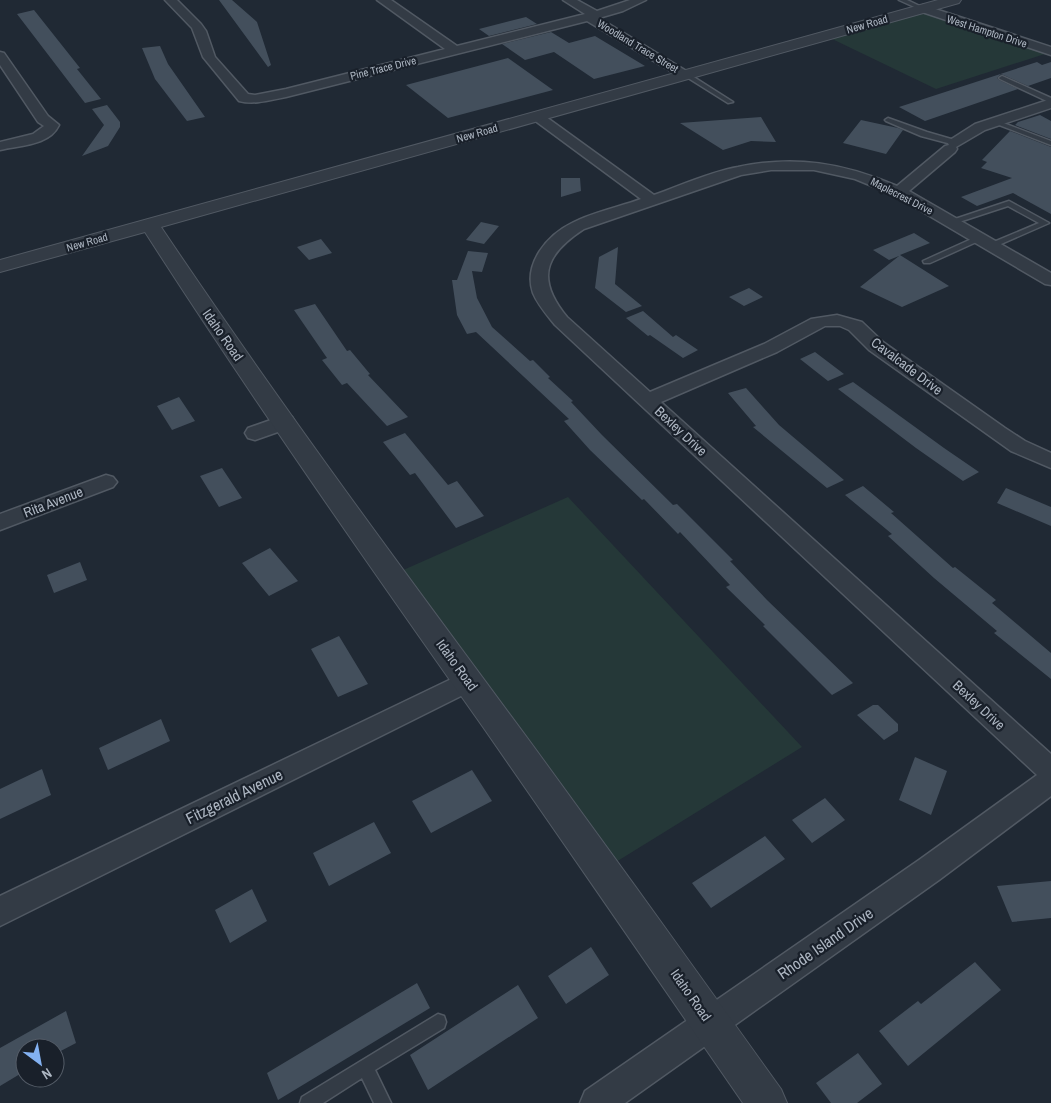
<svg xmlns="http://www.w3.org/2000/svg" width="1051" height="1103" viewBox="0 0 1051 1103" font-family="'Archivo Narrow',sans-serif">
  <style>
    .green { fill: #253838 }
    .building { fill: #434f5c }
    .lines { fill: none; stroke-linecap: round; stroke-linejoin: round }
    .service-casing { stroke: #515963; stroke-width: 3 }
    .minor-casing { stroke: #515963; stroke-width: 3 }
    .tertiary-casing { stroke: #515963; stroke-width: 2 }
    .service { fill: #333b45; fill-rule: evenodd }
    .minor { fill: #333b45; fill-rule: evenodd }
    .tertiary { fill: #333b45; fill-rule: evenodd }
    .labels { text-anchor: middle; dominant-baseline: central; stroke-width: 4.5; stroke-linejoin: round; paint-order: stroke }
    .far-street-label { font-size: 11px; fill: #adb6c2; stroke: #19202a }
    .street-label { font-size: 14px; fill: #adb6c2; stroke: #19202a }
    .near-street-label { font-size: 16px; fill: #adb6c2; stroke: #19202a }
  </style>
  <rect width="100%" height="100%" fill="#202934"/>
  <path class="green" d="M 923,9 L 1051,52 L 936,89 L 826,36 Z
    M 568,497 L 802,747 L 603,870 L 392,575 Z"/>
  <path class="building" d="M 219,0 L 232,0 L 257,22 L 271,65 L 268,67 Z
    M 34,10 L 80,68 L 77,69 L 101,99 L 85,103 L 17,14 Z
    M 526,17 L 537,24 L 489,36 L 479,29 Z
    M 551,32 L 569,43 L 595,36 L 645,66 L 594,79 L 554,52 L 525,60 L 502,44 Z
    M 160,46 L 168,64 L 205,117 L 187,121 L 155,79 L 142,48 Z
    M 508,58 L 553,90 L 448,118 L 406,85 Z
    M 1037,62 L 1042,65 L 1051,62 L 1051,78 L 1028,86 L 1001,74 L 997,78 L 999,80 L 1018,89 L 925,121 L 899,107 Z
    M 107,105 L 120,122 L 120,127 L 108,146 L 82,156 L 104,125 L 92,109 Z
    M 1040,115 L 1051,121 L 1051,139 L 1015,125 L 1018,122 Z
    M 761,117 L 776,142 L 751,141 L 723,150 L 680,123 Z
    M 861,120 L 898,128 L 903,130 L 886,154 L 843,143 Z
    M 1010,131 L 1051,147 L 1051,214 L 1013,193 L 977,206 L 961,197 L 1012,178 L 981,168 L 987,162 L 982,160 Z
    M 561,178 L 580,178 L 581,191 L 561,197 Z
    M 481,222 L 499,226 L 484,244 L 466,240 Z
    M 914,233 L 930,243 L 900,255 L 949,286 L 902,307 L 860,287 L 899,256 L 889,260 L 873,250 Z
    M 321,239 L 332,253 L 309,260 L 297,247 Z
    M 618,247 L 615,284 L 642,306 L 626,312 L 595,288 L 599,257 Z
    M 468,251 L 488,253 L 482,272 L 472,271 L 477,298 L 492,327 L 530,361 L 533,360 L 550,377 L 548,378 L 573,401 L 571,402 L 602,435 L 673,505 L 677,504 L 733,560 L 730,561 L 767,600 L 853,683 L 832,695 L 763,626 L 765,625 L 726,587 L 730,585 L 680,532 L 678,534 L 644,499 L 642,500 L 590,450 L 564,421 L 569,419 L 476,332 L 467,334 L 457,315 L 452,280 L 457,280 Z
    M 749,288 L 763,297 L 744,306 L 729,297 Z
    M 315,304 L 347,351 L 350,350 L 370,374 L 368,375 L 408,417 L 387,426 L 347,383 L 342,385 L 322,360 L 327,358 L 294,310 Z
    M 643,311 L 673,337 L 676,335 L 698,350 L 683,358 L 650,335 L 648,336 L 626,318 Z
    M 815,352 L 844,374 L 828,381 L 800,359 Z
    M 853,382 L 944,448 L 979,472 L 963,481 L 916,448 L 838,389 Z
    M 746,388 L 779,425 L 844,480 L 827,488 L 753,427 L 756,426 L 728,393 Z
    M 179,397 L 195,421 L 172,430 L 157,406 Z
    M 405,433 L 448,485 L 457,481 L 484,516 L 456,528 L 415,473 L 410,475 L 383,442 Z
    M 222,468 L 242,498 L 219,507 L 200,476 Z
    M 863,486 L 894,512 L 891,513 L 953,568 L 955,567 L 996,600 L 992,603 L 1051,653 L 1051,679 L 994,633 L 997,631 L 934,578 L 888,536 L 892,534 L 845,495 Z
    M 1006,488 L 1051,507 L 1051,526 L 997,503 Z
    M 270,548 L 298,581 L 269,596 L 242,563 Z
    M 80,562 L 87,580 L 54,593 L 47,575 Z
    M 339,636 L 368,684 L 338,697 L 311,649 Z
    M 873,705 L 878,705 L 898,724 L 898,731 L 884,740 L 857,715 Z
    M 161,719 L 170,741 L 108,770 L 99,748 Z
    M 915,757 L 947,771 L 931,815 L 899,800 Z
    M 42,769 L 51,795 L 0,819 L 0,789 Z
    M 472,770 L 492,801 L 431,833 L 412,801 Z
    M 825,798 L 845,820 L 812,843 L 792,820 Z
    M 374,822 L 391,853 L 329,886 L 313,853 Z
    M 765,836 L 785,859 L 711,908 L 692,883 Z
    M 1051,881 L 1051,918 L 1012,922 L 997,886 Z
    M 252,889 L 267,921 L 230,943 L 215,910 Z
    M 591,947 L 609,975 L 566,1004 L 548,976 Z
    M 975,962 L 1001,990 L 908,1066 L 879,1031 L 918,1001 L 921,1004 Z
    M 417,983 L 430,1008 L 278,1100 L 267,1073 Z
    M 518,985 L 538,1018 L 428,1090 L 410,1055 Z
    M 66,1011 L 76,1043 L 55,1054 L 55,1048 L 25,1048 L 25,1071 L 0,1086 L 0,1048 Z
    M 858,1053 L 882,1084 L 857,1103 L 831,1103 L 816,1083 Z"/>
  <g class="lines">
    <g class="service-casing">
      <path id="service" d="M 899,0 L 907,0 L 926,9 L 921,10 Z
        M 685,74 L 689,74 L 733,102 L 728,103 L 685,76 Z
        M 1002,76 L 1051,98 L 1051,103 L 1000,79 L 999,78 Z
        M 888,118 L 927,132 L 958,141 L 959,143 L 955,145 L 921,136 L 886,121 L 885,120 Z
        M 994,121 L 998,121 L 1051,141 L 1051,145 L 994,123 Z
        M 1009,201 L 1049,223 L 992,248 L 988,246 L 989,244 L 1039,223 L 1008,206 L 953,224 L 946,222 Z
        M 976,237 L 983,239 L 930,263 L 924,263 L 923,261 Z
        M 438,1014 L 444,1016 L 446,1022 L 444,1028 L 375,1070 L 391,1103 L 374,1103 L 362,1078 L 323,1103 L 300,1103 L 302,1097 Z"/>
    </g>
    <g class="minor-casing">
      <path id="minor" d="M 165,0 L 177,0 L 201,24 L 206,31 L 215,57 L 248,94 L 255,95 L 286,89 L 445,49 L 377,0 L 391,0 L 457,46 L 585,14 L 563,0 L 577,0 L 597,11 L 630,0 L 646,0 L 623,11 L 599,18 L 693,75 L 692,78 L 682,78 L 587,21 L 286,97 C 270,100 255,105 239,101 L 203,57 L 192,28 Z
        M 923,5 L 1051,47 L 1051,55 L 919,11 L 917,9 L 919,7 Z
        M 0,52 L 4,53 L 48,116 L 59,125 C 49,146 20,145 0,150 L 0,142 L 33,134 L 44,126 L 38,122 L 0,65 Z
        M 1051,99 L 1051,108 L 985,130 L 956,147 L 957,149 L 955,152 L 909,191 L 1051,273 L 1051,285 L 1045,284 L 894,195 L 855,179 L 814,170 L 771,170 L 741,175 L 584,229 C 544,255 536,279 567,317 L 650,392 L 764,344 L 811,319 L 837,315 L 862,322 L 883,342 L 1005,428 L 1025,441 L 1051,453 L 1051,468 L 1011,451 L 869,350 L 849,330 L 840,326 L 825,326 L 777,352 L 661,402 L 1051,754 L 1051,796 L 939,880 L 625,1103 L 580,1103 L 585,1091 L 919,860 L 1037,775 L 555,325 C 547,315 538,305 533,293 C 523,264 547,235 572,223 C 593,212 619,207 641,199 L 530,117 L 537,113 L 542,114 L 654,195 C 682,185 710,172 738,167 C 795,155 844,163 897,186 L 945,146 L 949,145 L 948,143 L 950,140 L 975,124 Z
        M 285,415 L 292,417 L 295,422 L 292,427 L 255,440 L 248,438 L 245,433 L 248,428 Z
        M 106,475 L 113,477 L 117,482 L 113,487 L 0,530 L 0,514 Z
        M 468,671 L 477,674 L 481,681 L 477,688 L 0,926 L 0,896 Z"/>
    </g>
    <g class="tertiary-casing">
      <path id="tertiary" d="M 938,0 L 961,0 L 959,3 L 161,227 C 279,403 405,573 531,743 C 615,858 698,973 781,1089 L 787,1103 L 743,1103 C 656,977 570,852 483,727 C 368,564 253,400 145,232 L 0,272 L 0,260 Z"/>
    </g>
    <use href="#service" class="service"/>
    <use href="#minor" class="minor"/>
    <use href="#tertiary" class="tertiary"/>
  </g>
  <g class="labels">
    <g class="far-street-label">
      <text transform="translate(867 24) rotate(-16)">New Road</text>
      <text transform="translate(987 31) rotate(18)">West Hampton Drive</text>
      <text transform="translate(638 46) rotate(31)">Woodland Trace Street</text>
      <text transform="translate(383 68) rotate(-14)">Pine Trace Drive</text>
      <text transform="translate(477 133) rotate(-16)">New Road</text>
      <text transform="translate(902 196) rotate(27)">Maplecrest Drive</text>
      <text transform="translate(87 242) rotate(-16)">New Road</text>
    </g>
    <g class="street-label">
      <text transform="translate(223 335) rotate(55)">Idaho Road</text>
      <text transform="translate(907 366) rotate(37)">Cavalcade Drive</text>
      <text transform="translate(681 431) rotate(43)">Bexley Drive</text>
      <text transform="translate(53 502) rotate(-21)">Rita Avenue</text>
      <text transform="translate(457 665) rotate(54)">Idaho Road</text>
      <text transform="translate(979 705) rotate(43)">Bexley Drive</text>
      <text transform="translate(691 995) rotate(55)">Idaho Road</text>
    </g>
    <g class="near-street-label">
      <text transform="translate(234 796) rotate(-26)">Fitzgerald Avenue</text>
      <text transform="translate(825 943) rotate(-35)">Rhode Island Drive</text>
    </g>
  </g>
  <g transform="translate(40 1063) rotate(148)"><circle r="24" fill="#19202a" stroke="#545c67"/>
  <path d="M0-4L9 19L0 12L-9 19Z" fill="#83b1f1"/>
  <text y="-8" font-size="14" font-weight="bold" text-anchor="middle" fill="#adb6c2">N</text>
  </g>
</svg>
